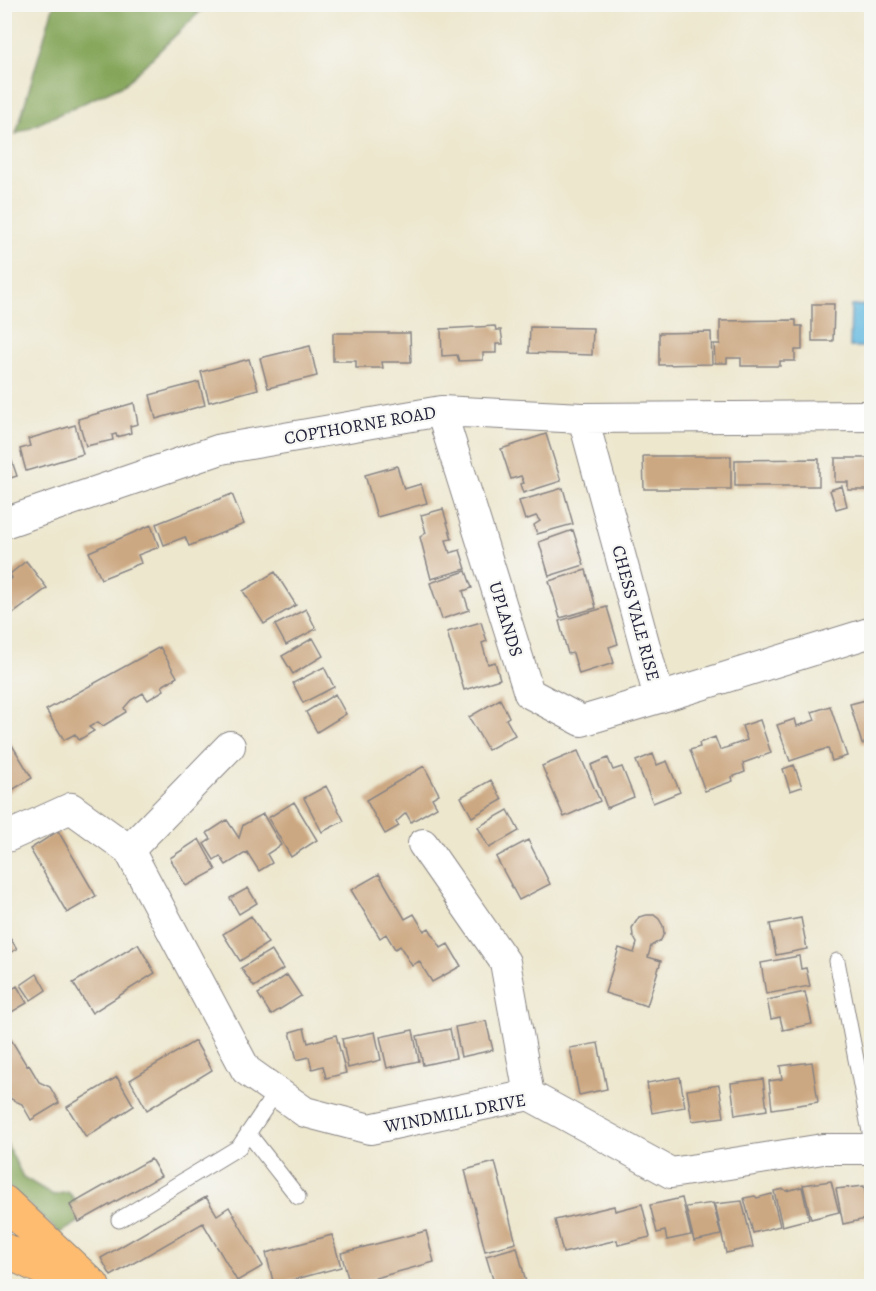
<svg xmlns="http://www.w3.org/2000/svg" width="876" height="1291" viewBox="0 0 876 1291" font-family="Alegreya,serif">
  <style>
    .forest { fill: #85a65a; stroke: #54644a; stroke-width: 1.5 }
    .water { fill: #63b9e0; stroke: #426e8e; stroke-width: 1.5 }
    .building { fill: #cca882 }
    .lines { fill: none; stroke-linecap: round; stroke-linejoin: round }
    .lane-casing { stroke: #888484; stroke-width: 17 }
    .street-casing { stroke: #888484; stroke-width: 32 }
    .primary-casing { stroke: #888484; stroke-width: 35 }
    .lane { stroke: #fff; stroke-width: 15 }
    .street { stroke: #fff; stroke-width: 30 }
    .primary { stroke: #fdbc6f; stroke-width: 33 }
    .labels { text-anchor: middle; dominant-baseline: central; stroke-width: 4.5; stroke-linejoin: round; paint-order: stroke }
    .street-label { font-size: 18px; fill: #22223b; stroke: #f6f6f2 }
  </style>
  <rect width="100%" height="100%" fill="#f6f6f2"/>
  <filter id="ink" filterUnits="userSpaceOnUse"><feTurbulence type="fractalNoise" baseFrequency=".0167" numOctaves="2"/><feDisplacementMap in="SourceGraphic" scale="12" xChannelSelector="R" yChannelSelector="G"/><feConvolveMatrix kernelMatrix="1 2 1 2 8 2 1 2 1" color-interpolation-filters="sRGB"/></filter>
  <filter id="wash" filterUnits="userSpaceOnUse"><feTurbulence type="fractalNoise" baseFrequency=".008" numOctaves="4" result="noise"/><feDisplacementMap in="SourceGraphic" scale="24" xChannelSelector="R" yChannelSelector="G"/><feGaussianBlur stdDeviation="1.35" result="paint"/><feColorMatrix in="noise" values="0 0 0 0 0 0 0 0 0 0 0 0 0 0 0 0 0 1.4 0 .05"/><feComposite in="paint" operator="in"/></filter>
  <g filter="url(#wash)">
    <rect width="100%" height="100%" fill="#ede7ce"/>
    <path class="forest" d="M 54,4 L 207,4 L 207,5 L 125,84 L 16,134 Z
      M 4,1138 L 23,1177 L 53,1195 L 68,1192 L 77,1201 L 70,1205 L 79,1222 L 60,1233 L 5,1183 Z"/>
    <path class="water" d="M 871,305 L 871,347 L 850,347 L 851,306 Z"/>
    <g id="blocks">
      <path class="building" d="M 812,304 L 834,304 L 833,341 L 812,341 Z
        M 796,320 L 796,326 L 802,326 L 802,350 L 795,350 L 795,361 L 780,361 L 780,366 L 741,366 L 741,358 L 727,358 L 727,363 L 715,363 L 714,344 L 720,344 L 720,321 Z
        M 495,326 L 496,330 L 501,330 L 503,344 L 496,344 L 496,353 L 483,353 L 483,360 L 459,361 L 457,355 L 442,356 L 441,329 Z
        M 530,327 L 593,328 L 592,355 L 529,353 Z
        M 711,332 L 712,364 L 659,365 L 659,333 Z
        M 333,333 L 410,333 L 411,362 L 382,362 L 383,368 L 356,368 L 356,361 L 333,361 Z
        M 310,346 L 317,376 L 268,388 L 260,358 Z
        M 249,359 L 258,389 L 209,402 L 201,372 Z
        M 199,382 L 205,405 L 156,419 L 150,395 Z
        M 134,403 L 138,424 L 130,426 L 131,433 L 117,437 L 116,434 L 112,435 L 113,440 L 86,446 L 78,419 Z
        M 75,425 L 83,454 L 26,471 L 20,449 L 30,446 L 28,439 Z
        M 546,434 L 561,481 L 523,493 L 520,484 L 524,483 L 521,476 L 511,479 L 501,449 Z
        M 8,450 L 17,476 L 4,480 L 4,451 Z
        M 643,456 L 731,456 L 731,489 L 644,489 Z
        M 835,458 L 872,458 L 872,490 L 848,490 L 848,482 L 835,482 Z
        M 819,459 L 819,486 L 735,486 L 735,460 Z
        M 397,466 L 404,489 L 421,484 L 427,503 L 377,517 L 365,475 Z
        M 842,486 L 847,506 L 836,509 L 830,490 Z
        M 563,488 L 573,524 L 537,534 L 534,525 L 540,521 L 536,516 L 525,520 L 519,501 Z
        M 232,494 L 244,524 L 189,546 L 185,537 L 164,545 L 156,524 Z
        M 443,509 L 452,539 L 446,540 L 450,553 L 460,550 L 466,569 L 431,579 L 420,537 L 426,533 L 421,515 Z
        M 151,525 L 159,547 L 138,555 L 141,563 L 101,579 L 89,552 Z
        M 573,530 L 584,565 L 549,576 L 539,542 Z
        M 26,561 L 47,588 L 14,613 L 8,605 L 4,608 L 4,584 L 12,578 L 10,574 Z
        M 586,570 L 596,608 L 560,618 L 549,581 Z
        M 466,571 L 472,588 L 463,591 L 469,610 L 442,619 L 430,583 Z
        M 275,572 L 296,605 L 264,624 L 243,591 Z
        M 607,607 L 618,644 L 609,647 L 614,663 L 579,674 L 573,653 L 568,654 L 559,621 Z
        M 306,609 L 316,629 L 286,645 L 275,625 Z
        M 481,622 L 487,641 L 482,643 L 488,664 L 495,662 L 500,679 L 464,690 L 447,632 Z
        M 313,638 L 323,656 L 293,674 L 282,656 Z
        M 160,647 L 177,677 L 162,686 L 164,690 L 148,700 L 143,693 L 131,700 L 124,708 L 126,712 L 103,726 L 98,722 L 89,727 L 94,731 L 79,740 L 75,734 L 64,740 L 46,710 Z
        M 324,667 L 334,687 L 303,703 L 293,683 Z
        M 335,694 L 346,714 L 317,732 L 306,712 Z
        M 500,699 L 509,717 L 506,719 L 515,735 L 488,750 L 469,717 Z
        M 866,700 L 869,711 L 872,710 L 871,746 L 870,741 L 862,744 L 850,704 Z
        M 830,706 L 847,756 L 832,761 L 828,748 L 790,761 L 777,725 L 795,719 L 797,726 L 815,720 L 812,712 Z
        M 760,720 L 771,753 L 743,763 L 745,772 L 732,777 L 733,781 L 705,791 L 690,750 L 700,747 L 699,743 L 715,737 L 720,750 L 747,740 L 742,726 Z
        M 4,732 L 32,778 L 4,795 Z
        M 578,751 L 600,801 L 564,817 L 542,766 Z
        M 653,754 L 657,765 L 667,761 L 680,792 L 653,803 L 636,761 Z
        M 608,758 L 613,770 L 622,767 L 634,797 L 607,808 L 591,765 Z
        M 794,765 L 802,787 L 790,791 L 783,769 Z
        M 424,766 L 439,794 L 432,798 L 437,807 L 411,822 L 406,813 L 396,822 L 399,826 L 385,834 L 366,800 Z
        M 491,780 L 502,800 L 472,817 L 461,797 Z
        M 326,786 L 344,821 L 322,832 L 304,798 Z
        M 294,802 L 317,840 L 291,857 L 268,818 Z
        M 508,810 L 519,831 L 489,848 L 478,827 Z
        M 263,814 L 281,845 L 267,854 L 272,863 L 259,871 L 247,852 L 226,865 L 220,856 L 214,860 L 204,844 L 211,839 L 207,833 L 227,820 L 239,838 L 243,825 Z
        M 58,831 L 96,896 L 67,913 L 30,849 Z
        M 199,839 L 216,870 L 186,886 L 170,858 Z
        M 528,840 L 550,884 L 519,900 L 496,857 Z
        M 379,874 L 405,919 L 414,914 L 424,931 L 429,928 L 441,948 L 448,944 L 461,966 L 432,982 L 419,961 L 412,966 L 400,946 L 395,949 L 386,934 L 380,938 L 351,890 Z
        M 248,888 L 257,903 L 239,914 L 230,898 Z
        M 647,915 L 654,915 L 659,919 L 663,926 L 664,933 L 661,940 L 651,946 L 648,957 L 661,961 L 647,1006 L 605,993 L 619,948 L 634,953 L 637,943 L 633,936 L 632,928 L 639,917 Z
        M 251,916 L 268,943 L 240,961 L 223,934 Z
        M 801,918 L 807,949 L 776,955 L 770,924 Z
        M 6,931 L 17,949 L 4,956 L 4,932 Z
        M 138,944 L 155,973 L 92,1013 L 73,983 Z
        M 271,950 L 283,969 L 254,987 L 241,968 Z
        M 799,956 L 801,969 L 806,968 L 810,986 L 766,994 L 761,963 Z
        M 37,974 L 46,990 L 31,1000 L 21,985 Z
        M 287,975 L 301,996 L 271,1015 L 258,994 Z
        M 17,986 L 27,1003 L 5,1016 L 5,994 Z
        M 805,992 L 812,1024 L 783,1030 L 780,1017 L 771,1019 L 767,1000 Z
        M 486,1021 L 493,1050 L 461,1057 L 455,1027 Z
        M 4,1028 L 27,1066 L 29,1065 L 39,1082 L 50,1087 L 59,1103 L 31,1120 L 22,1104 L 11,1099 L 4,1088 Z
        M 304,1028 L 308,1043 L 336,1035 L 346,1073 L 326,1078 L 323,1066 L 312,1069 L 309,1057 L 297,1060 L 290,1032 Z
        M 450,1029 L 456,1058 L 423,1065 L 417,1036 Z
        M 413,1030 L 419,1061 L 387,1068 L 380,1037 Z
        M 375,1032 L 381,1060 L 348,1068 L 342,1039 Z
        M 195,1041 L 212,1070 L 147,1110 L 130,1080 Z
        M 598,1043 L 607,1089 L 579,1095 L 570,1048 Z
        M 812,1062 L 818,1102 L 772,1109 L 769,1081 L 782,1079 L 780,1066 Z
        M 117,1077 L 134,1106 L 86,1137 L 67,1107 Z
        M 680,1077 L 685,1107 L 652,1113 L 647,1083 Z
        M 763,1079 L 767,1110 L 735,1115 L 731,1083 Z
        M 719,1085 L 724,1117 L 692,1121 L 687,1090 Z
        M 151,1159 L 161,1176 L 79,1222 L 70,1205 Z
        M 495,1162 L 516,1243 L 485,1251 L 465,1170 Z
        M 831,1181 L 839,1212 L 811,1219 L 803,1185 Z
        M 864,1186 L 870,1218 L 843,1224 L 836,1189 Z
        M 802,1187 L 809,1219 L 782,1226 L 774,1191 L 784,1189 L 786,1191 Z
        M 772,1194 L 780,1226 L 753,1233 L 744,1198 L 755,1196 L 757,1198 Z
        M 206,1197 L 217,1215 L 229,1207 L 263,1266 L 237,1281 L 203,1223 L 111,1276 L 101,1258 Z
        M 682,1198 L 691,1235 L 667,1240 L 665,1231 L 657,1233 L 650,1205 Z
        M 742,1201 L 753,1247 L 726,1253 L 715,1204 Z
        M 713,1203 L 721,1235 L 694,1241 L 686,1207 Z
        M 642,1204 L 650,1237 L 618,1245 L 617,1240 L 563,1253 L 555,1220 L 614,1206 L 615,1211 Z
        M 426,1231 L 434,1262 L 350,1285 L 341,1253 Z
        M 332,1235 L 341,1267 L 274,1285 L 266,1253 Z
        M 517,1247 L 527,1286 L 495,1286 L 486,1256 Z"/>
    </g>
  </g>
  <g filter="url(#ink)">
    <use href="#blocks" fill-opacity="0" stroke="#888484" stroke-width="1.5"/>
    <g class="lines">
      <g class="lane-casing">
        <path id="lane" d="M 837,961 L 872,1142
          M 248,1133 L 298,1197
          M 119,1220 L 239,1147 L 276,1092"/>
      </g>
      <g class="street-casing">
        <path id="street" d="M 441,411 L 529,693 L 582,721 L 659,698
          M 583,418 L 659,698 L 872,632
          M 4,523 L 221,449 L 441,411 L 583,418 L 872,416
          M 7,837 L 71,808 L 129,850 L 246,1070 L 305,1112 L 370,1129 L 529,1095 L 671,1173 L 823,1149 L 872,1149
          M 423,844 L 505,962 L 529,1095
          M 129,850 L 230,746"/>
      </g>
      <g class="primary-casing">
        <path id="primary" d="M 4,1202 L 93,1286
          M 4,1250 L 79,1286"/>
      </g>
      <use href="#lane" class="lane"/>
      <use href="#street" class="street"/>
      <use href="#primary" class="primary"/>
    </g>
  </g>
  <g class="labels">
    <g class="street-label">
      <text transform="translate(360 425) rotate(-10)">COPTHORNE ROAD</text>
      <text transform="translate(636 613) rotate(75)">CHESS VALE RISE</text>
      <text transform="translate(506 619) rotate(73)">UPLANDS</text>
      <text transform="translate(455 1113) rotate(-11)">WINDMILL DRIVE</text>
    </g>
  </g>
  <rect width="876" height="1291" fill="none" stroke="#f6f6f2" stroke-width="24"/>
</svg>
